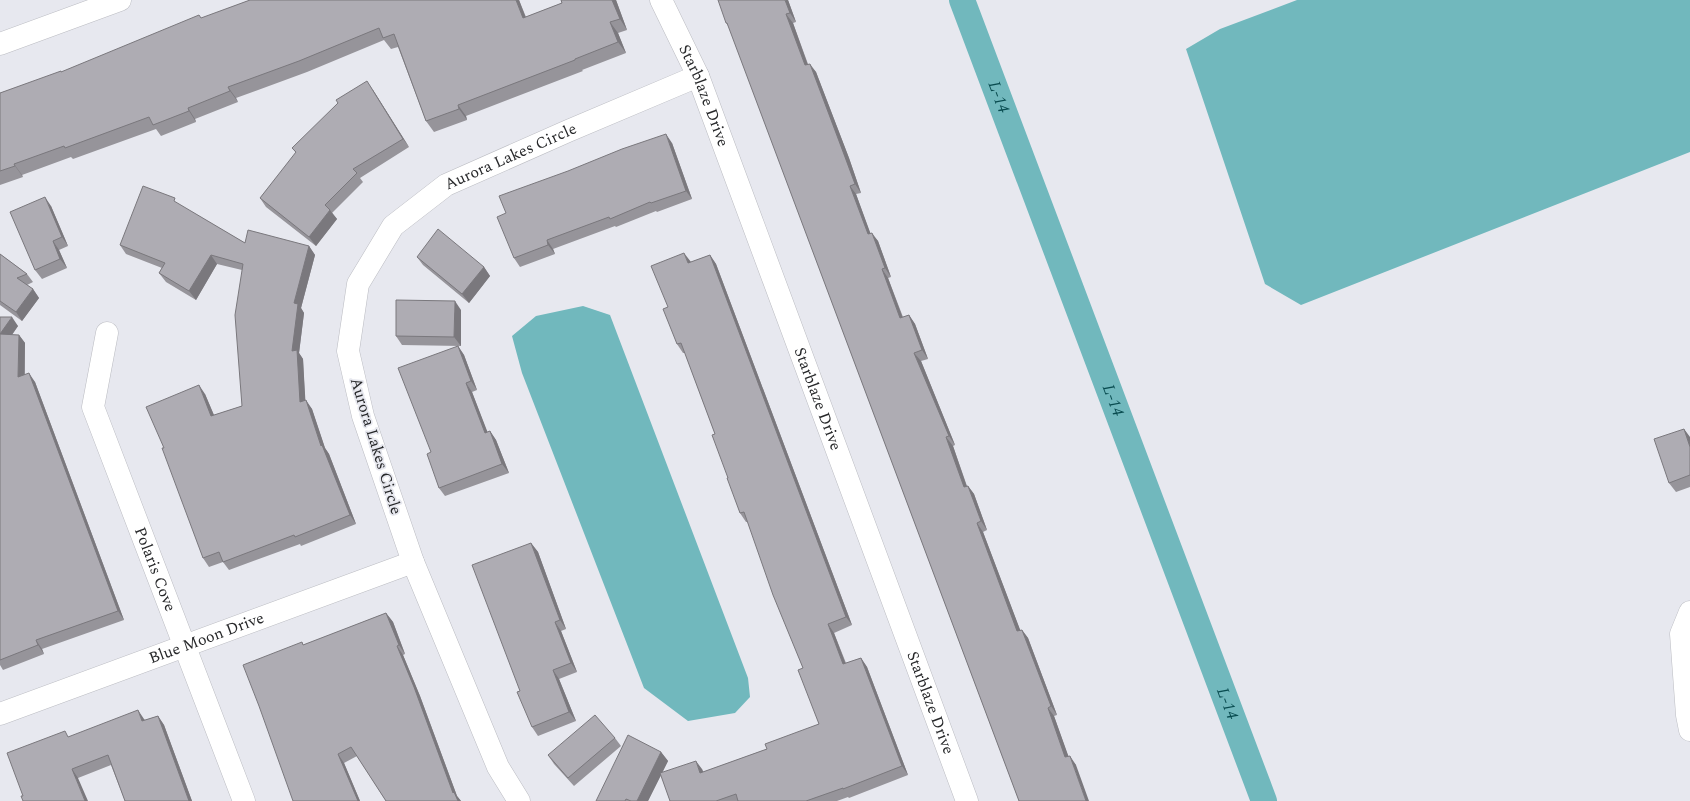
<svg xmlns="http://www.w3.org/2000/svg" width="1690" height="801" viewBox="0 0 1690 801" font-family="Spectral,serif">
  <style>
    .water { fill: #71b8bd }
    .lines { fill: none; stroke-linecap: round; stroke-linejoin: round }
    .canal { stroke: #71b8bd; stroke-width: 26 }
    .minor-casing { stroke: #bbbcc2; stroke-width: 23 }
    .minor { stroke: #fff; stroke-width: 22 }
    .wall { fill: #96949a }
    .shaded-wall { fill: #7a787d }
    .building { fill: #aeacb3; stroke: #7a787d }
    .labels { text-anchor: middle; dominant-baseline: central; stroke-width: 3.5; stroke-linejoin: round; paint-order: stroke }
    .street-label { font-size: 16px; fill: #27282a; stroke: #e7e8ef }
    .water-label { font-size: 17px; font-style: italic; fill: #094c50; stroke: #e7e8ef }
  </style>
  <rect width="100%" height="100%" fill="#e7e8ef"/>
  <path class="water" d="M 1297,0 L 1690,0 L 1690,152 L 1301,305 L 1265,284 L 1186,49 L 1220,29 Z
    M 583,306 L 610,315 L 748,678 L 750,697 L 735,713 L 688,721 L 644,688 L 522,373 L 512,336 L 536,316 Z"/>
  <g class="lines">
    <path class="canal" id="s1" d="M 962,0 L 1264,801"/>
    <g class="minor-casing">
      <g id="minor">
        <path id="s2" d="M 661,0 L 698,76 L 967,801"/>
        <path d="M 0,44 L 120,0"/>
        <path id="s3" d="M 107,333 L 93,407 L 244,801"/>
        <path d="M 1690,612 L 1681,634 L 1687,715 L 1690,730"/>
        <path id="s4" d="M 0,714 L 413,562"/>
        <path id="s5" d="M 519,801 L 498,767 L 413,562 L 363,416 L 348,351 L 358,284 L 393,226 L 446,185 L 568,131 L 698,76"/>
      </g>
    </g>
    <use href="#minor" class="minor"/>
  </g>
  <path class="wall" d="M 250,0 L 519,0 L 526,17 L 562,3 L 561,0 L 616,0 L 627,30 L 618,33 L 626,53 L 582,70 L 583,71 L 466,116 L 467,120 L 434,132 L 426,121 L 398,47 L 391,49 L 384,40 L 307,72 L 236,98 L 238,102 L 195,119 L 196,122 L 161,136 L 156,129 L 73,159 L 71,157 L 22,175 L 23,177 L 0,185 L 0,93 L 62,72 Z
    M 788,0 L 796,22 L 793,23 L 808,64 L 816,72 L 849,158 L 861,193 L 856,194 L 870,233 L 878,241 L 891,277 L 888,278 L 903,317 L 909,315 L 915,324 L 928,359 L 921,361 L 955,445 L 953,446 L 967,486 L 968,486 L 974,494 L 987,530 L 983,532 L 1020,630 L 1022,630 L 1028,638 L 1057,715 L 1054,716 L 1068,756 L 1076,765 L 1019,801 L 729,27 L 726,23 Z
    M 373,90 L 409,147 L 360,178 L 363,182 L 332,213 L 337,219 L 316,246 L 266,207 L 260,198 L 296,153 L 292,148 Z
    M 672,143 L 692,199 L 657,212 L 656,211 L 616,227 L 615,226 L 553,249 L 555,254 L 520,267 L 514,258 L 506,213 Z
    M 178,204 L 245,243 L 309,246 L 315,255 L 301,308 L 304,313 L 299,353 L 303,359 L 305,401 L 312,409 L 325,448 L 329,454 L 356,524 L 301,546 L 300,544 L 229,570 L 223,562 L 209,567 L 203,558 L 164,448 L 205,394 L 214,415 L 242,406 L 242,270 L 217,264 L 196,300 L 166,282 L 159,273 L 162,268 L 126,254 L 120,245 Z
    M 51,206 L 68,246 L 59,250 L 67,268 L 42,279 L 35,270 Z
    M 0,254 L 27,274 L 33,282 L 27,285 L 33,289 L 39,298 L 22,321 L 0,305 Z
    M 710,255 L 716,264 L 852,625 L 834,633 L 846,663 L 861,658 L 867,667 L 908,775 L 849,798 L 848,797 L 837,801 L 670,801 L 661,775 L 648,801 L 596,801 L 661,752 L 668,761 L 662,773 L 702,769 L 703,772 L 767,749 L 819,724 L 803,668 L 748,522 L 746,522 L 740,513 L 715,434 L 685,353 L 683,353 L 677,344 L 668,307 L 691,262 Z
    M 417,257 L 484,267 L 490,276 L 469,303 L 423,265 Z
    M 461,310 L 461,346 L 402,345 L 396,336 Z
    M 0,317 L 18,326 L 12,335 L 19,335 L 25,343 L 25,374 L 35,382 L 124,620 L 42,649 L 44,654 L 3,670 L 0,665 Z
    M 458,346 L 464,355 L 477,390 L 472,392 L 487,432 L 490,431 L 496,440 L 509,473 L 445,496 L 439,488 L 431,452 Z
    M 1684,429 L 1690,438 L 1690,487 L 1676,492 L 1669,483 Z
    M 531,543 L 538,552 L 566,629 L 561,631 L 577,672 L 559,679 L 576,721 L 538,736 L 532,727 Z
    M 386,613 L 393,622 L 405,654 L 403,655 L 420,696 L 457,796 L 461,801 L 386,801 L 357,756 L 344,763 L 360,801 L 293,801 L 304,645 Z
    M 158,716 L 164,725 L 192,801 L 125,801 L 111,765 L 78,778 L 23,796 L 69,737 L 144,719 L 145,720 Z
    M 615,738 L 621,746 L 574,786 L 554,764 L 548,755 Z"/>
  <path class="shaded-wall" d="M 516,0 L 519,0 L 530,29 L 523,18 Z
    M 612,0 L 616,0 L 627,30 L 620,19 Z
    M 785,0 L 788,0 L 796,22 L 790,13 Z
    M 786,14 L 793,23 L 811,74 L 805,65 Z
    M 610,22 L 618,33 L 626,53 L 618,42 Z
    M 810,64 L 816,72 L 849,158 L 861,193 L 855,184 Z
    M 367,81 L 373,90 L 409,147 L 403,139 Z
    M 228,87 L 236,98 L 238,102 L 230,91 Z
    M 458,105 L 466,116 L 467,120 L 459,109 Z
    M 188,108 L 195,119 L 196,122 L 189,111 Z
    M 666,134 L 672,143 L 692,199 L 686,191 Z
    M 14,164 L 22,175 L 23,177 L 15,166 Z
    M 850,186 L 856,194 L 874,243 L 868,234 Z
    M 45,197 L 51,206 L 68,246 L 62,237 Z
    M 330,210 L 337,219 L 316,246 L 309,237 Z
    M 872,233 L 878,241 L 891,277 L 885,268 Z
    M 547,240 L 553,249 L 555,254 L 548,245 Z
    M 53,241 L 59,250 L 67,268 L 60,259 Z
    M 309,246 L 315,255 L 301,308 L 304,313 L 299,353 L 303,359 L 306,411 L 300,402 L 292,351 L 294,303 Z
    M 684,253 L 691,262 L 695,272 L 688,263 Z
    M 211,255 L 217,264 L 196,300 L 189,291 Z
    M 710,255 L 716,264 L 852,625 L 846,617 Z
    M 484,267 L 490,276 L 469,303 L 462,294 Z
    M 882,269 L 888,278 L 906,327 L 900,318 Z
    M 33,289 L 39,298 L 22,321 L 16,312 Z
    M 455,301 L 461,310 L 461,346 L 454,337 Z
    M 909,315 L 915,324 L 928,359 L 922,350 Z
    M 12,317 L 18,326 L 6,343 L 0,334 Z
    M 19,335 L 25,343 L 24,386 L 18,377 Z
    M 458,346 L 464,355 L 477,390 L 471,381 Z
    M 914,353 L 921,361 L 955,445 L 949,436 Z
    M 29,373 L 35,382 L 124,620 L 118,611 Z
    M 466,383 L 472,392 L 491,441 L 485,433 Z
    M 199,385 L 205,394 L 218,425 L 211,416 Z
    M 306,400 L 312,409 L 325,448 L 329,454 L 356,524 L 350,515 L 321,446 Z
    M 1684,429 L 1690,437 L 1690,447 Z
    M 490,431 L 496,440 L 509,473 L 502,464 Z
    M 946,437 L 953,446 L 970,496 L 964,487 Z
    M 968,486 L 974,494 L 987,530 L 981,521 Z
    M 977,523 L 983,532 L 1024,640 L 1017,631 Z
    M 531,543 L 538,552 L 566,629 L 560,620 Z
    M 386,613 L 393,622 L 405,654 L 399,645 Z
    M 555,622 L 561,631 L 577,672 L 571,663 Z
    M 828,624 L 834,633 L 849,673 L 843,664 Z
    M 1022,630 L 1028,638 L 1057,715 L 1051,706 Z
    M 36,640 L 42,649 L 44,654 L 38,645 Z
    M 397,646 L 403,655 L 420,696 L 457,796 L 461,801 L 458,801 L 453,793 Z
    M 861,658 L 867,667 L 908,775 L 902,766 Z
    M 553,670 L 559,679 L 576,721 L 569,712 Z
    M 1048,708 L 1054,716 L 1072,766 L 1065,757 Z
    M 138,710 L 144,719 L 148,730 L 142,721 Z
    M 158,716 L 164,725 L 192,801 L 189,801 Z
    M 661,752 L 668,761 L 648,801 L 637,801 Z
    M 338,754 L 344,763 L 360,801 L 358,801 Z
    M 1070,756 L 1076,765 L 1089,801 L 1086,801 Z
    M 696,761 L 702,769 L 707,781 L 700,773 Z
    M 72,769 L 78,778 L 88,801 L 85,801 Z"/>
  <path class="building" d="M 250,0 L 516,0 L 523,18 L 562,3 L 561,0 L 612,0 L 620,19 L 610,22 L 618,42 L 575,59 L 575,60 L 458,105 L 459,109 L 426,121 L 394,34 L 383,38 L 379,28 L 299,61 L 228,87 L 230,91 L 188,108 L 189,111 L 153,125 L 149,117 L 65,148 L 64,146 L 14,164 L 15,166 L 0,171 L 0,93 L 61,71 L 61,72 L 199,15 L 201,18 Z
    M 718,0 L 785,0 L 790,13 L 786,14 L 805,65 L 810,64 L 842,149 L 855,184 L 850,186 L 868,234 L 872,233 L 885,268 L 882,269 L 900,318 L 909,315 L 922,350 L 914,353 L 949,436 L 946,437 L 964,487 L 968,486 L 981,521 L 977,523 L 1017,631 L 1022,630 L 1051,706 L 1048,708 L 1065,757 L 1070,756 L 1086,801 L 1019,801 L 727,23 L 726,23 Z
    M 367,81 L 403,139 L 353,169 L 357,173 L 325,205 L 330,210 L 309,237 L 260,198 L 296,152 L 292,148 L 338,103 L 336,100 Z
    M 666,134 L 686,191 L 651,203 L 650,202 L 610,219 L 609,217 L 547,240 L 548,245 L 514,258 L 497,217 L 506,213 L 499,196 L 568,171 L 622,149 Z
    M 143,186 L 175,198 L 174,201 L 245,243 L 248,230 L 309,246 L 294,303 L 298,304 L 292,351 L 297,350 L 300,402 L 306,400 L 321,446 L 322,445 L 350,515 L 295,537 L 294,535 L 223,562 L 219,552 L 203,558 L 162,448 L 164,448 L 146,407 L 199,385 L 211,416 L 242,406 L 235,315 L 243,264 L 211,255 L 189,291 L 159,273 L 165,263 L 120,245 Z
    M 45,197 L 62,237 L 53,241 L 60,259 L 35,270 L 10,212 Z
    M 438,229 L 484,267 L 462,294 L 417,257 Z
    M 684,253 L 688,263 L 710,255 L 846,617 L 828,624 L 843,664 L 861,658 L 902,766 L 843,789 L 843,788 L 806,801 L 738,801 L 736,794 L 716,801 L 670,801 L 660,773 L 696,761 L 700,773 L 767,749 L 765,744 L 819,724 L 798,670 L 803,668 L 773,595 L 744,512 L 740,513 L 727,478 L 728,478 L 712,435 L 715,434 L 681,343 L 677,344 L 663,309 L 668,307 L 651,266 Z
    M 0,254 L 27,274 L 17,278 L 33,289 L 16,312 L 0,301 Z
    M 396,300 L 455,301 L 454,337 L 396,336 Z
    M 0,317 L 12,317 L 0,334 Z
    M 0,334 L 19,335 L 18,377 L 29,373 L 118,611 L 36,640 L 38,645 L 0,660 Z
    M 458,346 L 471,381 L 466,383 L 485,433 L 490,431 L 502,464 L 439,488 L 427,454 L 431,452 L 398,368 Z
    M 1684,429 L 1690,447 L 1690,475 L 1669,483 L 1654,439 Z
    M 531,543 L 560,620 L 555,622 L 571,663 L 553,670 L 569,712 L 532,727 L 517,692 L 520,691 L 472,565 Z
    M 386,613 L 399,645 L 397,646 L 414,687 L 453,793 L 454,792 L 458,801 L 386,801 L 351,747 L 338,754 L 358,801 L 293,801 L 259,706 L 243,665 L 302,642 L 303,645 Z
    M 138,710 L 142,721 L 158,716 L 189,801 L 125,801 L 108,755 L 72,769 L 85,801 L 23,801 L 21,796 L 23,796 L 7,753 L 65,731 L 68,737 Z
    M 595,715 L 615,738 L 568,778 L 548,755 Z
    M 628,735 L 661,752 L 637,801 L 631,801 L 626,799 L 625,801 L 596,801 Z"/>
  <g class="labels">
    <g class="street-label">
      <text stroke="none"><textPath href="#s2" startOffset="105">Starblaze Drive</textPath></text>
      <text stroke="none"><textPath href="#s5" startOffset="756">Aurora Lakes Circle</textPath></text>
      <text stroke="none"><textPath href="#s2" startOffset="429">Starblaze Drive</textPath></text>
      <text transform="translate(376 446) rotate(73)">Aurora Lakes Circle</text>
      <text stroke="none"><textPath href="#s3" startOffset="249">Polaris Cove</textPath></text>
      <text stroke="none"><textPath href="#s4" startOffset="220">Blue Moon Drive</textPath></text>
      <text stroke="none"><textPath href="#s2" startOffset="753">Starblaze Drive</textPath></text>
    </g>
    <g class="water-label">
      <text stroke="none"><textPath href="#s1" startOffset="104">L-14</textPath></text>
      <text stroke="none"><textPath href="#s1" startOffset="428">L-14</textPath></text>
      <text stroke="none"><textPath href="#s1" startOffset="752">L-14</textPath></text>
    </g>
  </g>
</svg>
